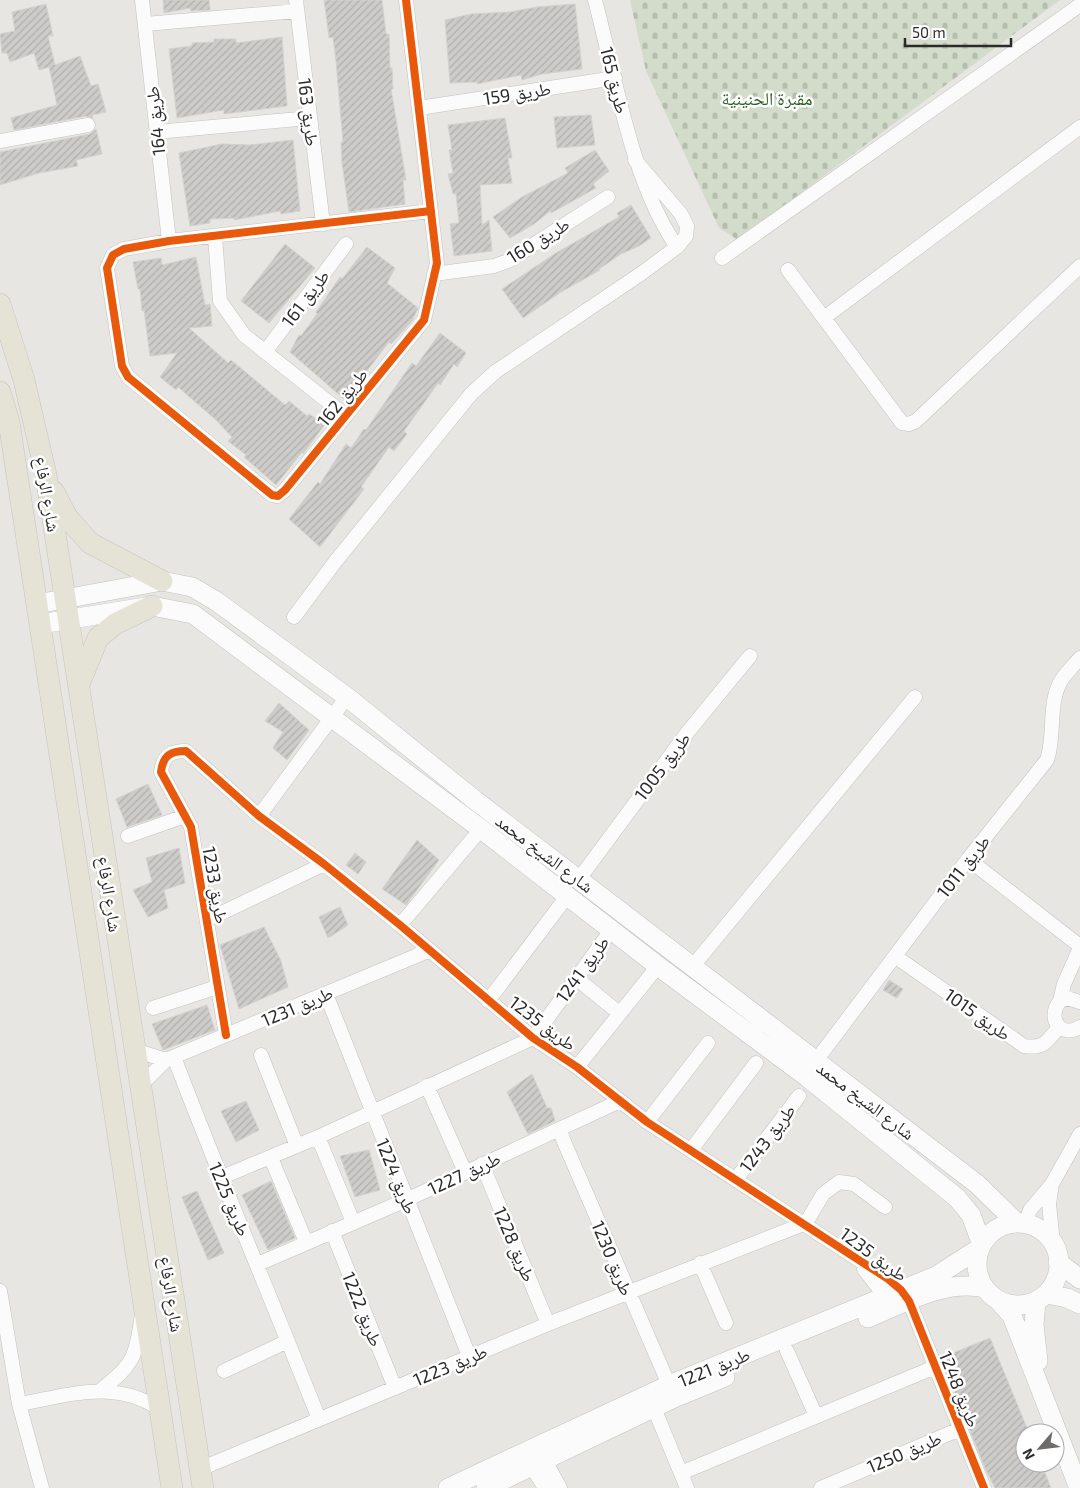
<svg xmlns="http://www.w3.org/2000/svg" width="1080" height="1488" viewBox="0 0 1080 1488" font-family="'Exo 2','Noto Naskh Arabic',sans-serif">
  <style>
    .cemetery { fill: url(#cemetery-stones) }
    .building { fill: url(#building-hatch); stroke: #d3d2ce }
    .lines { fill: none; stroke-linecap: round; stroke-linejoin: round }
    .street-casing { stroke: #c2c2c1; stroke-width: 15 }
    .secondary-casing { stroke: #c2c2c1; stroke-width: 20 }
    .primary-casing { stroke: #c5c4c2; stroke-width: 22 }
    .street { stroke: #fcfbfb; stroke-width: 14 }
    .secondary { stroke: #fcfbfb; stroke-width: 19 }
    .primary { stroke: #e5e3d5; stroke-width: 21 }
    .cycleway-casing { stroke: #fff; stroke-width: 11 }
    .cycleway { stroke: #e8590c; stroke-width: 8 }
    .labels { text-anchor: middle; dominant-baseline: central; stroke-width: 5; stroke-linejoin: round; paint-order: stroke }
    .street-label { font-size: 18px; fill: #2b2b2b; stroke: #fff }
    .park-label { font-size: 18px; fill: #266320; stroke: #fff }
  </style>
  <defs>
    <pattern id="cemetery-stones" width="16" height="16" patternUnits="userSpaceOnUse" patternTransform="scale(1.25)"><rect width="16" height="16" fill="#d3dcca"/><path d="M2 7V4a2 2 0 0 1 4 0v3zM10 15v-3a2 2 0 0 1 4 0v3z" fill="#b5bdae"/></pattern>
    <pattern id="building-hatch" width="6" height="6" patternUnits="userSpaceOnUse" patternTransform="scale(1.25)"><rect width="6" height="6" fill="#cdccc9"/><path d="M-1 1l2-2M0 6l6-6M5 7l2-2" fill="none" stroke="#b0afad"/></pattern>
  </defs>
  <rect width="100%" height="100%" fill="#e8e6e2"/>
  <path class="cemetery" d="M 630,0 L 1060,0 L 738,240 L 719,228 L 646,71 Z"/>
  <path class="building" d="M 163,0 L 209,0 L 210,10 L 191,11 L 190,8 L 164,13 Z
    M 324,0 L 382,0 L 386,34 L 389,34 L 390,68 L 392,68 L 393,89 L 391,89 L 406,180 L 403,180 L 405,204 L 349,212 L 342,163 L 341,142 L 343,142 L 336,61 L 333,37 L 329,38 Z
    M 46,4 L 53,36 L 48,36 L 55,65 L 80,56 L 91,86 L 98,84 L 106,112 L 92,115 L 93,118 L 86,116 L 14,130 L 11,118 L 57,105 L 49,67 L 39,70 L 34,53 L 10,62 L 7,53 L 2,53 L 0,34 L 15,31 L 12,12 Z
    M 575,4 L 582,69 L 542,74 L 522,80 L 521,75 L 477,84 L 477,82 L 450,83 L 445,20 L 471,14 L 510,12 L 537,7 Z
    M 282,37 L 287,106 L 224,114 L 224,110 L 177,118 L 169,49 L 192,46 L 192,43 L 214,42 L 214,39 L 236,39 L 236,43 Z
    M 591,115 L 595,145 L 557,148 L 554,117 Z
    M 505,118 L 512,158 L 508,158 L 512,183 L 480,185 L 482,225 L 489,220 L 492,251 L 454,256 L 450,224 L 459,223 L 456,194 L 453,194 L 448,174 L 453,173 L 449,150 L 452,150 L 448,125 Z
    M 96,129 L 102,154 L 76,160 L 78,166 L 39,173 L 0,185 L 0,152 L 90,134 Z
    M 293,140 L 300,211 L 281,214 L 280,211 L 234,220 L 234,218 L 210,219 L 210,223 L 190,226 L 179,153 L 222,144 L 250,145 Z
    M 595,150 L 609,171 L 593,184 L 596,188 L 551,213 L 550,211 L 534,224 L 510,238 L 493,217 L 522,197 L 568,173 L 565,168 Z
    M 631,205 L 651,238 L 639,246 L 621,254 L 599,269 L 600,270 L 561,292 L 523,318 L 502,289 L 556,253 L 619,217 L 617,213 Z
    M 285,244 L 315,268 L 269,323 L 241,301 Z
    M 367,247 L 395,268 L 387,283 L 418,308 L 412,321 L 391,344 L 389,342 L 360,380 L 358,378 L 344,399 L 290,352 L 299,335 L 301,336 L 317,314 L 316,312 L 340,277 L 342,279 Z
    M 196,257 L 205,305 L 210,304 L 212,326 L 189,328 L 228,363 L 231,360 L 285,405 L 289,401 L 307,416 L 309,414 L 325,424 L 306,450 L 303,454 L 302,452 L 276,485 L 244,457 L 246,455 L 228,441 L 232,437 L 216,420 L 178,387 L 176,390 L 160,377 L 177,353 L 150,356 L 144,310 L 142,311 L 140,289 L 138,289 L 133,262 L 161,258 L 162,265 Z
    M 440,333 L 466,353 L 457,367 L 454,364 L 440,385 L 438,383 L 404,431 L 407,434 L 394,451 L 389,447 L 361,487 L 364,489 L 320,547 L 289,519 L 318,482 L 320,484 L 346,444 L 351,448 L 364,429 L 366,430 L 412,363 L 416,366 Z
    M 279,703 L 309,730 L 287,760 L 273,748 L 283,732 L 265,721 Z
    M 148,784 L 162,815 L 127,827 L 116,799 Z
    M 417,840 L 439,860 L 406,905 L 382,889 Z
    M 179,848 L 185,883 L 164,890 L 168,908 L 148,917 L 133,890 L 152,882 L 146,858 Z
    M 355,853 L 366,862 L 358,874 L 346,865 Z
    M 340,907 L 348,925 L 328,938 L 319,917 Z
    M 264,927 L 281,961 L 288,987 L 239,1009 L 220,945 Z
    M 889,980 L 903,989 L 897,998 L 883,990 Z
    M 207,1005 L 215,1030 L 163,1050 L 152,1024 Z
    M 532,1074 L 547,1108 L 551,1108 L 555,1121 L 528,1134 L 507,1092 Z
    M 246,1101 L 259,1130 L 236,1142 L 221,1111 Z
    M 369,1150 L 380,1190 L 355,1197 L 340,1156 Z
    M 271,1181 L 295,1238 L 268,1250 L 242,1195 Z
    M 197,1191 L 224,1253 L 208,1260 L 182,1197 Z
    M 990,1338 L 1029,1433 L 1025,1433 L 1025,1463 L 1041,1463 L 1051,1488 L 995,1488 L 985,1468 L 941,1358 Z"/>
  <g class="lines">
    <g class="street-casing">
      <path id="street" d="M 142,0 L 169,241
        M 296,0 L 323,224
        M 406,0 L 437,263 L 424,320 L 285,490 L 278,496 L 272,495 L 128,377 L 122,366 L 107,268 L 113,255 L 124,249 L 169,241 L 431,211
        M 595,0 C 615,76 632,183 677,247
        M 145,24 L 297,11
        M 419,108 L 615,78
        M 156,132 L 310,118
        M 0,141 L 88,125
        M 215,237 L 220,301 L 244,335 L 346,416
        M 722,258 L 1080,5
        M 788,270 L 902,423 L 909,424 L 916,421 L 1080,266
        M 434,274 L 494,266 L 508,261 L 608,197
        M 825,317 L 1080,127
        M 265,352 L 346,244
        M 294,617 L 335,562 L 471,394 L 495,372 L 642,273 L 677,247 L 686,236 L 687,226 L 681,214 L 635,160
        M 259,816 L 347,697
        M 128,836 L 185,816
        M 968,859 L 1080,946
        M 579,879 L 687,733 L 750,656
        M 207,920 L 324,864
        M 400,925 L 481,829
        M 896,957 L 1024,1046 C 1045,1049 1047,1041 1059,1027
        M 692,967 L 915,697
        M 576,978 L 619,1013
        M 326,994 L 469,1356
        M 488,1001 L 568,895
        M 1060,1001 L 1064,984 L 1080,948
        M 1080,1002 L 1067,998 L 1060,1001 C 1046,1018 1061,1039 1080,1027
        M 153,1008 L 217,987
        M 226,1035 L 191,827 L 161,772 C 163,755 171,751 186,751 L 259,816 L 324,864 L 400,925 L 533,1038 L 577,1067 L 647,1122 L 888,1279 L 901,1290 L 909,1301 L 984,1488
        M 134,1050 L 166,1060
        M 261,1055 L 297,1146
        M 174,1057 C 220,1178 271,1298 319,1419
        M 815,1062 L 968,859 L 1047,760 C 1056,734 1047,703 1062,679 C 1067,672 1074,665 1080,658
        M 577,1067 L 658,966
        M 140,1086 L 166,1060 L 428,951
        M 427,1086 L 465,1172
        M 647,1122 L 708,1043
        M 559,1130 L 669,1385
        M 318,1137 L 353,1222
        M 691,1150 L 756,1063
        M 271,1158 L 306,1242
        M 482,1164 L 548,1324
        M 220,1178 L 318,1137 L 533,1038 L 612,929
        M 736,1179 L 799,1096
        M 1052,1184 L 1080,1134
        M 1025,1224 L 1030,1210 L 1052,1184 L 1049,1204 L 1053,1243
        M 332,1231 L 395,1388
        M 700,1263 L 726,1323
        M 258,1264 L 406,1200 L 620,1101
        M 864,1269 L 881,1291 L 887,1305
        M 0,1291 L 19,1404 L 42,1488
        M 787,1351 L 816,1416
        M 224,1371 L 288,1341
        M 101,1390 C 131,1366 136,1359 141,1320
        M 19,1404 C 72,1395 112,1379 160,1409
        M 654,1408 L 687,1488
        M 540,1452 L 560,1488
        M 527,1459 L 545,1488
        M 200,1469 L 548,1324 L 806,1223 L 823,1194 L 839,1182 L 854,1184 L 885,1207
        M 681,1473 L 935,1367
        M 821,1488 L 960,1429"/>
    </g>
    <g class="secondary-casing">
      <path id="secondary" d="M 37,604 L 162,581 L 192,587 L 216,601 L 347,697 L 476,801 L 977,1184 L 1017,1223
        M 40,624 L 152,606 L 193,614 L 481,829 L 658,966 L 807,1077 L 957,1198 L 971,1215 L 982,1245
        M977 1264a41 41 0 1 1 82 0a41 41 0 1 1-82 0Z
        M 1058,1262 L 1080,1279
        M 1046,1294 L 1067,1298 L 1080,1304
        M 998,1300 L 1012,1316 L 1079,1488
        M 1036,1301 L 1034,1325 L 1038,1361
        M 868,1318 C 904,1303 945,1279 985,1288
        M 448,1488 L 669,1385 L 936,1276 L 980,1248
        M 486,1488 L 674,1398 L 725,1377"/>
    </g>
    <g class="primary-casing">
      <path id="primary" d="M 0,304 L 24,380 L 46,475 L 203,1488
        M 0,392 L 9,422 L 172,1488
        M 54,492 L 67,517 L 90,543 L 162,581
        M 79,684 L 98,638 L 115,624 L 152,606"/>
    </g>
    <use href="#street" class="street"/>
    <use href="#secondary" class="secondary"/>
    <use href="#primary" class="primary"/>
    <g class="cycleway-casing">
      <path id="cycleway" d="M 406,0 L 437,263 L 424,320 L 285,490 L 278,496 L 272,495 L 128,377 L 122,366 L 107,268 L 113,255 L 124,249 L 169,241 L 431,211
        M 226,1035 L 191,827 L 161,772 C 163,755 171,751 186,751 L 259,816 L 324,864 L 400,925 L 533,1038 L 577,1067 L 647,1122 L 888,1279 L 901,1290 L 909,1301 L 984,1488"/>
    </g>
    <use href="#cycleway" class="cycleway"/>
  </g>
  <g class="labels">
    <g class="street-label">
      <text transform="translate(615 80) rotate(76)">طريق 165</text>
      <text transform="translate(517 93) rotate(-9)">طريق 159</text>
      <text transform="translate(309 112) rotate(83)">طريق 163</text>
      <text transform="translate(155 121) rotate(-96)">طريق 164</text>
      <text transform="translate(538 240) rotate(-32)">طريق 160</text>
      <text transform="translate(305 298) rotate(-53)">طريق 161</text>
      <text transform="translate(342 397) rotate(-51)">طريق 162</text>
      <text transform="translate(48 494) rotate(80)">شارع الرفاع</text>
      <text transform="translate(662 766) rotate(-53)">طريق 1005</text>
      <text transform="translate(545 853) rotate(37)">شارع الشيخ محمد</text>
      <text transform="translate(963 866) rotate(-52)">طريق 1011</text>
      <text transform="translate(216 885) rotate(80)">طريق 1233</text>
      <text transform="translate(110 894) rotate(81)">شارع الرفاع</text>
      <text transform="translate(582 969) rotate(-54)">طريق 1241</text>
      <text transform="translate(297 1006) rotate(-23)">طريق 1231</text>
      <text transform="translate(978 1014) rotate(35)">طريق 1015</text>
      <text transform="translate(543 1023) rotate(37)">طريق 1235</text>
      <text transform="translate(866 1100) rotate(37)">شارع الشيخ محمد</text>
      <text transform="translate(767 1138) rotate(-53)">طريق 1243</text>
      <text transform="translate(464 1173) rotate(-25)">طريق 1227</text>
      <text transform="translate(397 1176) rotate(68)">طريق 1224</text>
      <text transform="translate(230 1199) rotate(67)">طريق 1225</text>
      <text transform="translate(515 1244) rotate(67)">طريق 1228</text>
      <text transform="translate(874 1254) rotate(36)">طريق 1235</text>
      <text transform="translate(613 1258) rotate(67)">طريق 1230</text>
      <text transform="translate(172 1294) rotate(81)">شارع الرفاع</text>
      <text transform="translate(363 1309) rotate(68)">طريق 1222</text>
      <text transform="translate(450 1365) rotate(-23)">طريق 1223</text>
      <text transform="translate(714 1367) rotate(-22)">طريق 1221</text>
      <text transform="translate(960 1389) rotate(68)">طريق 1248</text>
      <text transform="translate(904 1452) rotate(-23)">طريق 1250</text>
    </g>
    <g class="park-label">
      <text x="767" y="98">مقبرة الحنينية</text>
    </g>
  </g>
  <g transform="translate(1040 1448) rotate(242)"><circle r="24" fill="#ffffff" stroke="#aaaaaa"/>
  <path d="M0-4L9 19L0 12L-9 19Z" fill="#6d6c6b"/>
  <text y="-8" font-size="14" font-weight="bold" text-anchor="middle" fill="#2b2b2b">N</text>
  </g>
  <path d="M905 38v8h106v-8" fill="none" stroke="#2b2b2b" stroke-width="2.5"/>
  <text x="912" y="38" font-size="15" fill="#2b2b2b" stroke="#ffffff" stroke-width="4" paint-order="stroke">50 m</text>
</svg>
